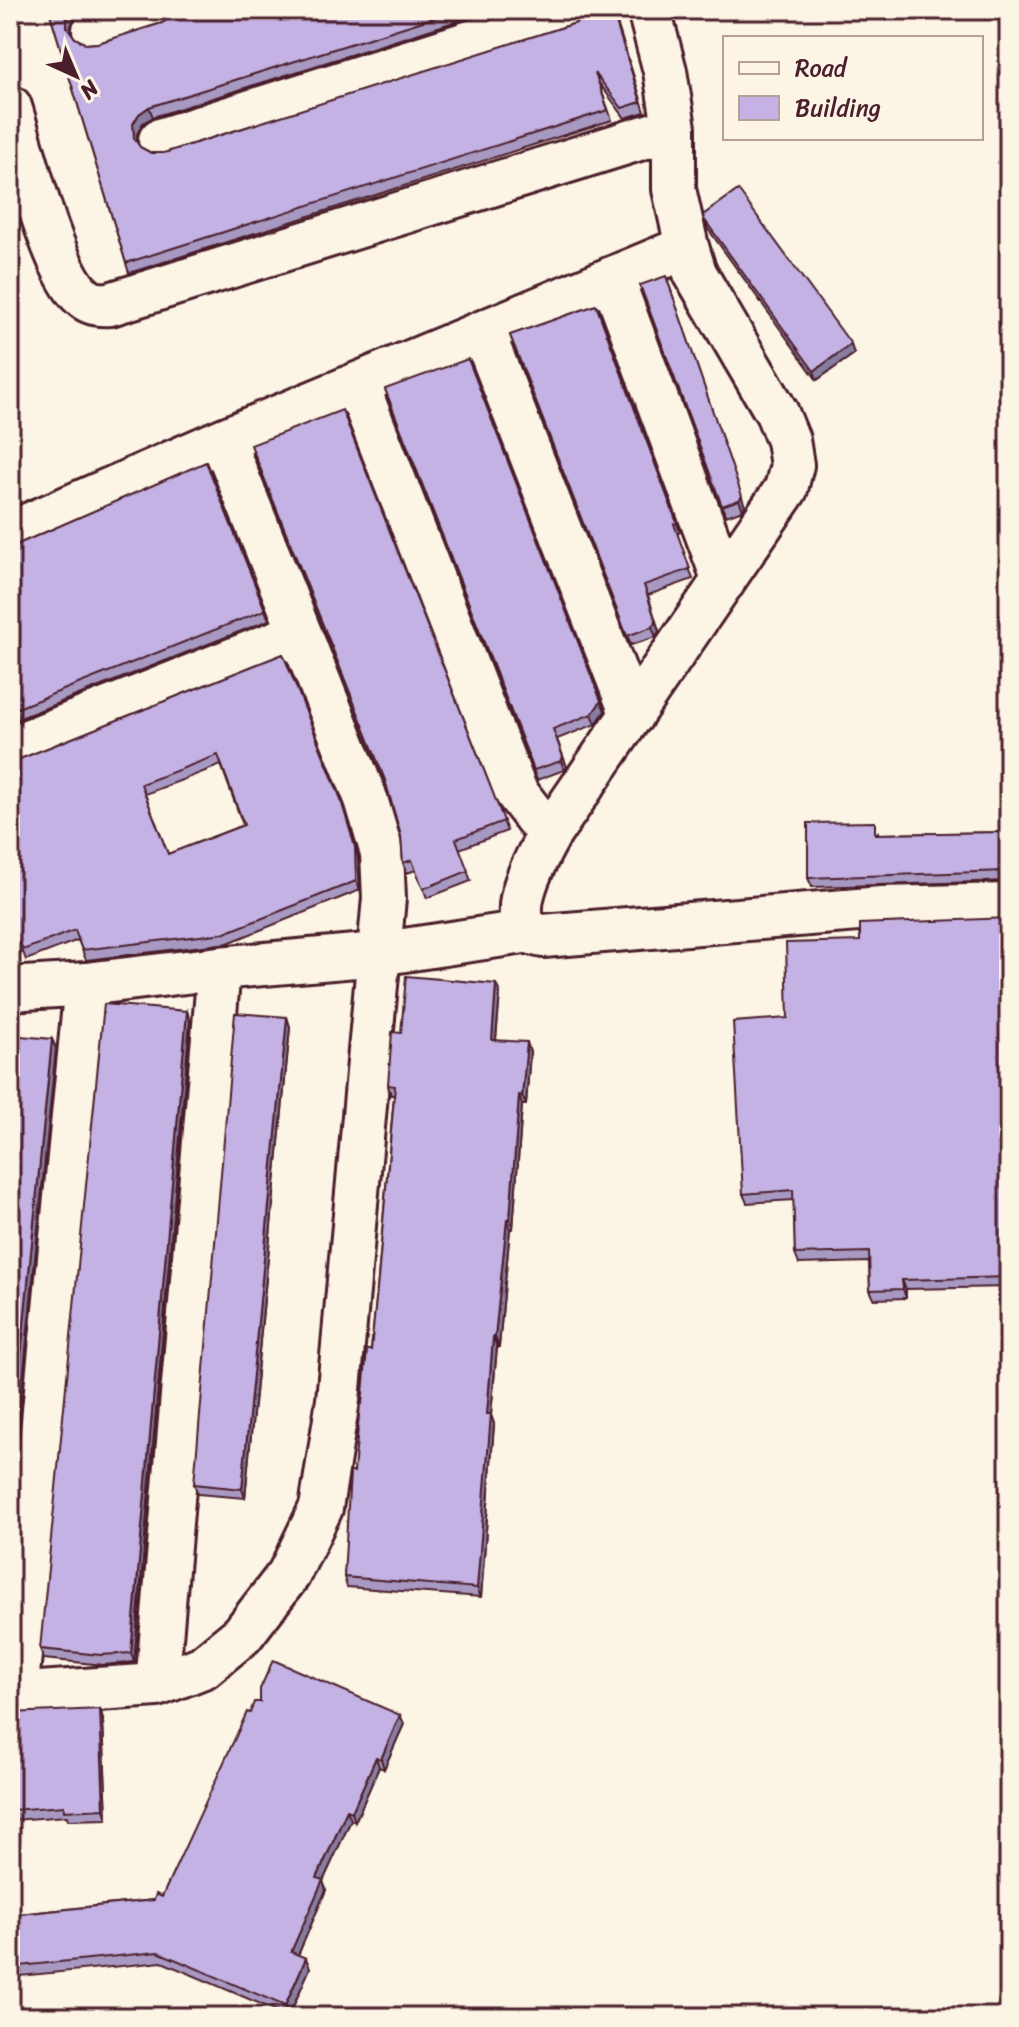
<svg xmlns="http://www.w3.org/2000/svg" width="1019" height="2027" viewBox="0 0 1019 2027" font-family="Sriracha,sans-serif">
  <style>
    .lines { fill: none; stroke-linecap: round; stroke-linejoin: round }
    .minor-casing { stroke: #4a1f2b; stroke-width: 48 }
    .minor { stroke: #fcf5e5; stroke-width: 42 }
    .wall { fill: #a899c3; stroke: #4a1f2b; stroke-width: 2; fill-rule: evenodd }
    .shaded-wall { fill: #887d9f; stroke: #4a1f2b; stroke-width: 2 }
    .building { fill: #c3b2e3; stroke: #4a1f2b; stroke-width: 2; fill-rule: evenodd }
  </style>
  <rect width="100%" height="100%" fill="#fcf5e5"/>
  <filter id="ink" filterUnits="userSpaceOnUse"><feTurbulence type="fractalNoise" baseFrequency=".0125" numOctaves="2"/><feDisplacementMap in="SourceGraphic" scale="16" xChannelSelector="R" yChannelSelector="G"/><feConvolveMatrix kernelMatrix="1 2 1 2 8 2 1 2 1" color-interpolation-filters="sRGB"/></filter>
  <g filter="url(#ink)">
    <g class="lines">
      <g class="minor-casing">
        <path id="minor" d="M 649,10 L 665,71 L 674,128 L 674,189 L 687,247 L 695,273 L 777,413 L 788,440 L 792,465 L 786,489 L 549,835 C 538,855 505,912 530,932 C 534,934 539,935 543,936 L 882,908 L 1009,905
          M 94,30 L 158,10
          M 10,107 C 23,148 53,272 82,296 C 90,304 99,305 110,304 L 674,128
          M 160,140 L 572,10
          M 612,278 L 724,581
          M 483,332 L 632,715
          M 357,384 L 516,792 L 549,835
          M 10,533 L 223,440 L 687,247
          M 10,748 L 300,633
          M 10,989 L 86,984 L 219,968 L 378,954 L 530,931
          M 157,1685 L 219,968
          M 10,1695 L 157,1685 L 203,1667 L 242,1635 L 289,1574 L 321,1508 L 338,1400 L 384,898 L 382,853 L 366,799 L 223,440
          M 16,1695 L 86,984"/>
      </g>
      <use href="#minor" class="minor"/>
    </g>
    <path class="wall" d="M 49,10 L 76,14 L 71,26 L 71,32 L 75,38 L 86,44 L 98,43 L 162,23 L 173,16 L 175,10 L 492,10 L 153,117 L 143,123 L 137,134 L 137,143 L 140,147 L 151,153 L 164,153 L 576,23 L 613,10 L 645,112 L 625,118 L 599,83 L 612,120 L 129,273 Z
      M 703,215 L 854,354 L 817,380 L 708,229 Z
      M 640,285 L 745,506 L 743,510 L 726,516 Z
      M 596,305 L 680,532 L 677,534 L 693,579 L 648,595 L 659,631 L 656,637 L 631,645 L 510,335 Z
      M 385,389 L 605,711 L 596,724 L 557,739 L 567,767 L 564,770 L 537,780 Z
      M 342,410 L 507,831 L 459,849 L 471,881 L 427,898 L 416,870 L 407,873 L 403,863 L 401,836 Z
      M 206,462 L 269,620 L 10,722 L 10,546 L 16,545 Z
      M 283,654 L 343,807 L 358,857 L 360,890 L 228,943 L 86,960 L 78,940 L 26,960 L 23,952 L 10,957 L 10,761 L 15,761 ZM 221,765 L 243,825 L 168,854 L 145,794 Z
      M 878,832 L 878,834 L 1009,832 L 1009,881 L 812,887 L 808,878 Z
      M 1009,918 L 1009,1287 L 906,1289 L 906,1298 L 874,1299 L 870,1290 L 869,1262 L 799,1264 L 795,1254 L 794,1200 L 747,1203 L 743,1194 L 788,1018 L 860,941 Z
      M 500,993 L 496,1040 L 530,1052 L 526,1105 L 522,1105 L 513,1229 L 510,1229 L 499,1347 L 497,1347 L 491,1415 L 494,1424 L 481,1597 L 347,1587 L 344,1577 L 362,1404 L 371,1350 L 378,1279 L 394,1095 L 391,1095 L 388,1085 L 401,1033 Z
      M 187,1011 L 190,1021 L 134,1662 L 104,1665 L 44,1659 L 40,1649 Z
      M 287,1017 L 290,1027 L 245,1498 L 198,1494 L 194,1484 Z
      M 100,1709 L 103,1719 L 107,1819 L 68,1820 L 67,1816 L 14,1820 L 11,1810 Z
      M 250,1713 L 400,1715 L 404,1724 L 384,1769 L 379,1767 L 355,1822 L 351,1820 L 323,1881 L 326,1890 L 298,1955 L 310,1968 L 289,2016 L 162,1962 L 10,1977 L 10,1915 L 154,1900 L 162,1897 Z"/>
    <path class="shaded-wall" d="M 70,10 L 82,10 L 76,14 L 71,26 L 71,36 L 67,27 L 67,16 Z
      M 149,107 L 153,117 L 143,123 L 137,134 L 137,148 L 134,138 L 133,124 L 139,114 Z
      M 666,276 L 745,506 L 743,510 L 739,500 Z
      M 851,344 L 854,354 L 817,380 L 814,371 Z
      M 644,585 L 659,631 L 656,637 L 652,627 Z
      M 601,701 L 605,711 L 596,724 L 592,714 Z
      M 563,757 L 567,767 L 564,770 L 561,761 Z
      M 340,797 L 358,857 L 360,890 L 356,881 Z
      M 496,984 L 500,993 L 495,1049 L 492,1040 Z
      M 187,1011 L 190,1021 L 134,1662 L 131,1653 Z
      M 287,1017 L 290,1027 L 245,1498 L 242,1489 Z
      M 52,1039 L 56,1048 L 10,1511 L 10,1465 Z
      M 527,1042 L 530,1052 L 526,1105 L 522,1096 Z
      M 519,1095 L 522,1105 L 513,1229 L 510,1219 Z
      M 507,1219 L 510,1229 L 499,1347 L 495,1337 Z
      M 902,1280 L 906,1289 L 906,1298 L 903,1289 Z
      M 493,1337 L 497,1347 L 491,1415 L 494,1424 L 481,1597 L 477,1588 L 487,1414 Z
      M 100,1709 L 103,1719 L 107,1819 L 104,1809 Z
      M 400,1715 L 404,1724 L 384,1769 L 381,1759 Z
      M 376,1757 L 379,1767 L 355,1822 L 352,1812 Z
      M 347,1810 L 351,1820 L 323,1881 L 326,1890 L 295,1962 L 291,1952 L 317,1878 Z
      M 306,1958 L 310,1968 L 289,2016 L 285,2006 Z"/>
    <path class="building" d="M 49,10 L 70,10 L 67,16 L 67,27 L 75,38 L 86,44 L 98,43 L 162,23 L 173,16 L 175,10 L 458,10 L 149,107 L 139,114 L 133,124 L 134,138 L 140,147 L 151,153 L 164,153 L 576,23 L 587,16 L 589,10 L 612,10 L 641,102 L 622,108 L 595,73 L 608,110 L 126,263 Z
      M 738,190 L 851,344 L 814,371 L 704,219 L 703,215 Z
      M 666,276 L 742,496 L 739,500 L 722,506 L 640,285 Z
      M 596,305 L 677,523 L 674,524 L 690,569 L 644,585 L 656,622 L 652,627 L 627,636 L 510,335 Z
      M 468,359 L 601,701 L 592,714 L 553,729 L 563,757 L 561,761 L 534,770 L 385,389 Z
      M 342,410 L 504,821 L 456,839 L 468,871 L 423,889 L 412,860 L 403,863 L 401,836 L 385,780 L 251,445 Z
      M 206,462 L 265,610 L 10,711 L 10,546 L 16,545 Z
      M 283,654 L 340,797 L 355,847 L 356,881 L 225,933 L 82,950 L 75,930 L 23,950 L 20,942 L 10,946 L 10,761 L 15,761 ZM 218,755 L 244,825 L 168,854 L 141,784 Z
      M 875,822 L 875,834 L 1009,832 L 1009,872 L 1005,871 L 808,878 L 808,823 Z
      M 1009,918 L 1009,1277 L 902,1280 L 903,1289 L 870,1290 L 869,1252 L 795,1254 L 793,1190 L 743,1194 L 733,1022 L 788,1018 L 786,943 L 860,941 L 860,924 Z
      M 406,976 L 496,984 L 492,1040 L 527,1042 L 522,1096 L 519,1095 L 510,1219 L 507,1219 L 495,1337 L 493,1337 L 487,1414 L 491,1414 L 477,1588 L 344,1577 L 350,1472 L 354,1472 L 360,1404 L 362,1404 L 367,1350 L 371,1350 L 378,1279 L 395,1086 L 388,1085 L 392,1032 L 401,1033 Z
      M 104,1004 L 187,1011 L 131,1653 L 101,1655 L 40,1649 Z
      M 235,1013 L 287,1017 L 242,1489 L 194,1484 Z
      M 10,1035 L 52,1039 L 10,1465 Z
      M 273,1660 L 400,1715 L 381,1759 L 376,1757 L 352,1812 L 347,1810 L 317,1878 L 323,1880 L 291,1952 L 306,1958 L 285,2006 L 158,1952 L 10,1967 L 10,1915 L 154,1900 L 156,1894 L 162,1897 L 247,1712 L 250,1713 L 254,1702 L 260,1702 L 260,1689 Z
      M 100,1709 L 104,1809 L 64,1811 L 64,1806 L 11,1810 L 10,1713 Z"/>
  </g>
  <rect width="1019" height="2027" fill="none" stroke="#fcf5e5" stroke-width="40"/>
  <rect x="20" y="20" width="979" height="1987" fill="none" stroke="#4a1f2b" stroke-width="3" filter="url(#ink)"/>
  <rect x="723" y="36" width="260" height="104" fill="#fcf5e5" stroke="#b59f9b" stroke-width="2"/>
  <rect x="739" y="62" width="40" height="12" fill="#fcf5e5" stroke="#b59f9b" stroke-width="2"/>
  <text x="795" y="76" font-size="24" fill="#4a1f2b">Road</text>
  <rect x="739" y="96" width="40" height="24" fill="#c3b2e3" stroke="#b59f9b" stroke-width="2"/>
  <text x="795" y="116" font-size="24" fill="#4a1f2b">Building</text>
  <g transform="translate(76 76) rotate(136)" stroke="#fcf5e5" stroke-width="6" paint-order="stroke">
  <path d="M0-6L14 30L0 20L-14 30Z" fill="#4a1f2b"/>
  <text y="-12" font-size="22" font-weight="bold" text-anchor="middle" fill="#4a1f2b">N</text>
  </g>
</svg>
